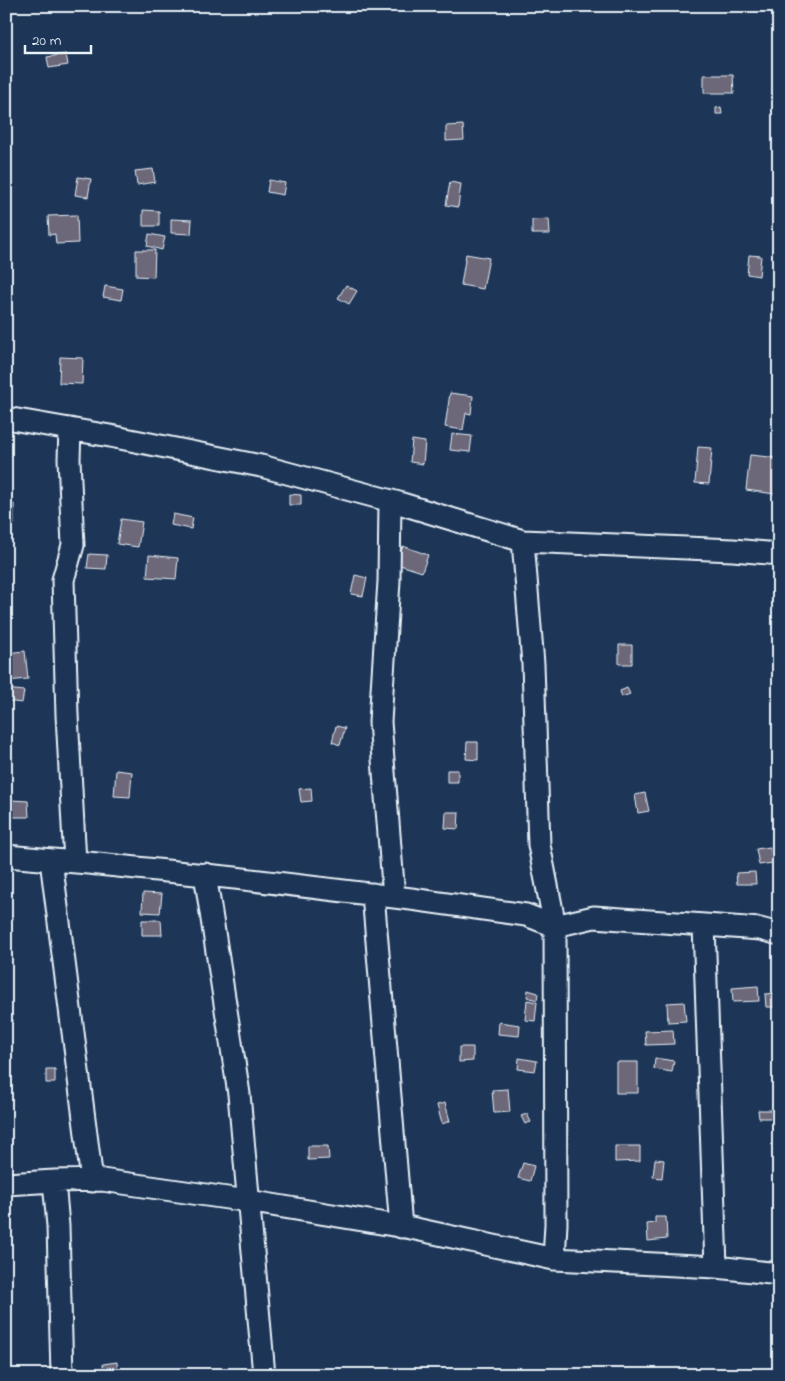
<svg xmlns="http://www.w3.org/2000/svg" width="785" height="1381" viewBox="0 0 785 1381" font-family="'Indie Flower',sans-serif">
  <style>
    .building { fill: #6c6779; stroke: #e8f1f8 }
    .lines { fill: none; stroke-linecap: round; stroke-linejoin: round }
    .street-casing { stroke: #e8f1f8; stroke-width: 25 }
    .street { stroke: #1d3557; stroke-width: 21 }
  </style>
  <rect width="100%" height="100%" fill="#1d3557"/>
  <filter id="ink" filterUnits="userSpaceOnUse"><feTurbulence type="fractalNoise" baseFrequency=".02" numOctaves="2"/><feDisplacementMap in="SourceGraphic" scale="10" xChannelSelector="R" yChannelSelector="G"/><feConvolveMatrix kernelMatrix="1 2 1 2 8 2 1 2 1" color-interpolation-filters="sRGB"/></filter>
  <g filter="url(#ink)">
    <path class="building" d="M 532,6 L 551,6 L 550,10 L 532,8 Z
      M 66,54 L 68,65 L 49,68 L 47,57 Z
      M 704,75 L 733,75 L 734,93 L 704,93 Z
      M 721,107 L 722,114 L 716,114 L 716,108 Z
      M 463,125 L 464,140 L 446,141 L 446,126 Z
      M 153,169 L 155,182 L 137,185 L 135,171 Z
      M 78,177 L 91,179 L 88,197 L 75,195 Z
      M 269,180 L 285,183 L 283,195 L 267,192 Z
      M 450,182 L 461,184 L 458,207 L 446,205 Z
      M 143,210 L 159,211 L 159,226 L 143,226 Z
      M 77,215 L 78,243 L 56,244 L 55,234 L 49,235 L 48,216 Z
      M 171,219 L 192,220 L 191,234 L 171,233 Z
      M 549,219 L 550,234 L 532,234 L 532,220 Z
      M 149,234 L 165,237 L 162,250 L 147,246 Z
      M 136,250 L 155,250 L 154,277 L 136,276 Z
      M 466,254 L 489,258 L 483,289 L 461,285 Z
      M 749,255 L 761,256 L 759,276 L 747,274 Z
      M 346,285 L 357,291 L 349,304 L 338,298 Z
      M 105,286 L 123,289 L 121,300 L 103,297 Z
      M 60,357 L 83,358 L 82,384 L 59,383 Z
      M 450,393 L 473,396 L 471,414 L 466,413 L 463,430 L 445,427 Z
      M 452,434 L 472,436 L 470,452 L 450,450 Z
      M 412,440 L 425,442 L 423,464 L 410,462 Z
      M 698,447 L 712,448 L 709,484 L 695,483 Z
      M 750,455 L 779,458 L 775,494 L 746,490 Z
      M 289,494 L 301,495 L 301,505 L 289,505 Z
      M 6,504 L 14,504 L 14,525 L 6,525 Z
      M 173,514 L 193,518 L 191,529 L 171,525 Z
      M 121,519 L 142,522 L 138,547 L 117,544 Z
      M 403,546 L 428,555 L 422,572 L 397,564 Z
      M 89,554 L 107,555 L 106,569 L 87,568 Z
      M 149,555 L 178,558 L 176,579 L 147,577 Z
      M 355,575 L 367,578 L 363,596 L 351,594 Z
      M 619,645 L 632,645 L 632,664 L 619,664 Z
      M 25,651 L 28,679 L 6,681 L 6,653 Z
      M 627,688 L 630,694 L 622,697 L 620,691 Z
      M 6,689 L 24,691 L 22,703 L 6,701 Z
      M 336,726 L 345,728 L 340,745 L 332,742 Z
      M 467,742 L 478,742 L 478,760 L 466,759 Z
      M 116,770 L 132,772 L 130,797 L 114,796 Z
      M 447,770 L 458,770 L 458,782 L 447,782 Z
      M 311,788 L 312,801 L 301,802 L 299,789 Z
      M 645,793 L 649,811 L 638,813 L 635,795 Z
      M 11,800 L 28,801 L 29,817 L 10,817 Z
      M 446,812 L 459,812 L 458,829 L 445,828 Z
      M 770,847 L 773,863 L 759,865 L 756,849 Z
      M 755,872 L 756,884 L 737,884 L 736,873 Z
      M 143,893 L 162,894 L 160,913 L 142,912 Z
      M 142,920 L 161,920 L 162,935 L 142,935 Z
      M 758,986 L 759,1001 L 733,1002 L 732,988 Z
      M 528,990 L 538,993 L 537,1000 L 527,997 Z
      M 779,993 L 779,1007 L 766,1007 L 765,994 Z
      M 527,1000 L 537,1002 L 535,1021 L 525,1020 Z
      M 684,1002 L 686,1021 L 668,1022 L 667,1003 Z
      M 499,1022 L 520,1025 L 519,1036 L 498,1034 Z
      M 673,1030 L 674,1044 L 646,1045 L 645,1031 Z
      M 459,1047 L 473,1047 L 473,1061 L 459,1062 Z
      M 519,1058 L 537,1061 L 535,1071 L 518,1069 Z
      M 655,1058 L 674,1061 L 672,1072 L 654,1069 Z
      M 616,1062 L 638,1062 L 638,1093 L 616,1093 Z
      M 46,1069 L 55,1069 L 55,1083 L 46,1083 Z
      M 508,1089 L 510,1112 L 494,1113 L 492,1090 Z
      M 445,1103 L 450,1121 L 442,1124 L 437,1105 Z
      M 758,1110 L 771,1110 L 772,1118 L 759,1118 Z
      M 527,1114 L 531,1122 L 525,1124 L 521,1116 Z
      M 308,1146 L 328,1146 L 329,1159 L 308,1160 Z
      M 615,1146 L 640,1146 L 640,1161 L 615,1162 Z
      M 655,1159 L 664,1160 L 662,1178 L 653,1177 Z
      M 523,1163 L 534,1166 L 530,1181 L 518,1178 Z
      M 655,1217 L 666,1217 L 667,1239 L 648,1241 L 647,1224 L 655,1223 Z
      M 117,1362 L 118,1375 L 104,1375 L 103,1364 Z"/>
    <g class="lines">
      <g class="street-casing">
        <path id="street" d="M 6,418 L 110,436 L 261,466 L 399,503 L 523,541 L 733,550 L 779,554
          M 70,429 L 69,459 L 73,545 L 63,580 L 67,715 L 75,862
          M 390,501 L 389,581 L 380,722 L 394,897
          M 523,541 L 533,664 L 539,845 L 555,926 L 556,1224 L 554,1259
          M 6,856 L 88,863 L 235,878 L 411,899 L 526,915 L 555,926 L 594,917 L 760,929 L 779,934
          M 51,860 L 92,1181
          M 205,874 L 239,1094 L 264,1375
          M 373,894 L 401,1227
          M 704,925 L 716,1267
          M 6,1184 L 54,1181
          M 62,1375 L 58,1226 L 54,1181 L 102,1180 L 248,1201 L 411,1228 L 554,1259 L 716,1267 L 779,1274"/>
      </g>
      <use href="#street" class="street"/>
    </g>
  </g>
  <rect width="785" height="1381" fill="none" stroke="#1d3557" stroke-width="25"/>
  <rect x="12" y="12" width="760" height="1356" fill="none" stroke="#e8f1f8" stroke-width="2" filter="url(#ink)"/>
  <path d="M25 45v8h66v-8" fill="none" stroke="#e8f1f8" stroke-width="2.5"/>
  <text x="32" y="45" font-size="15" fill="#e8f1f8" stroke="#1d3557" stroke-width="4" paint-order="stroke">20 m</text>
</svg>
